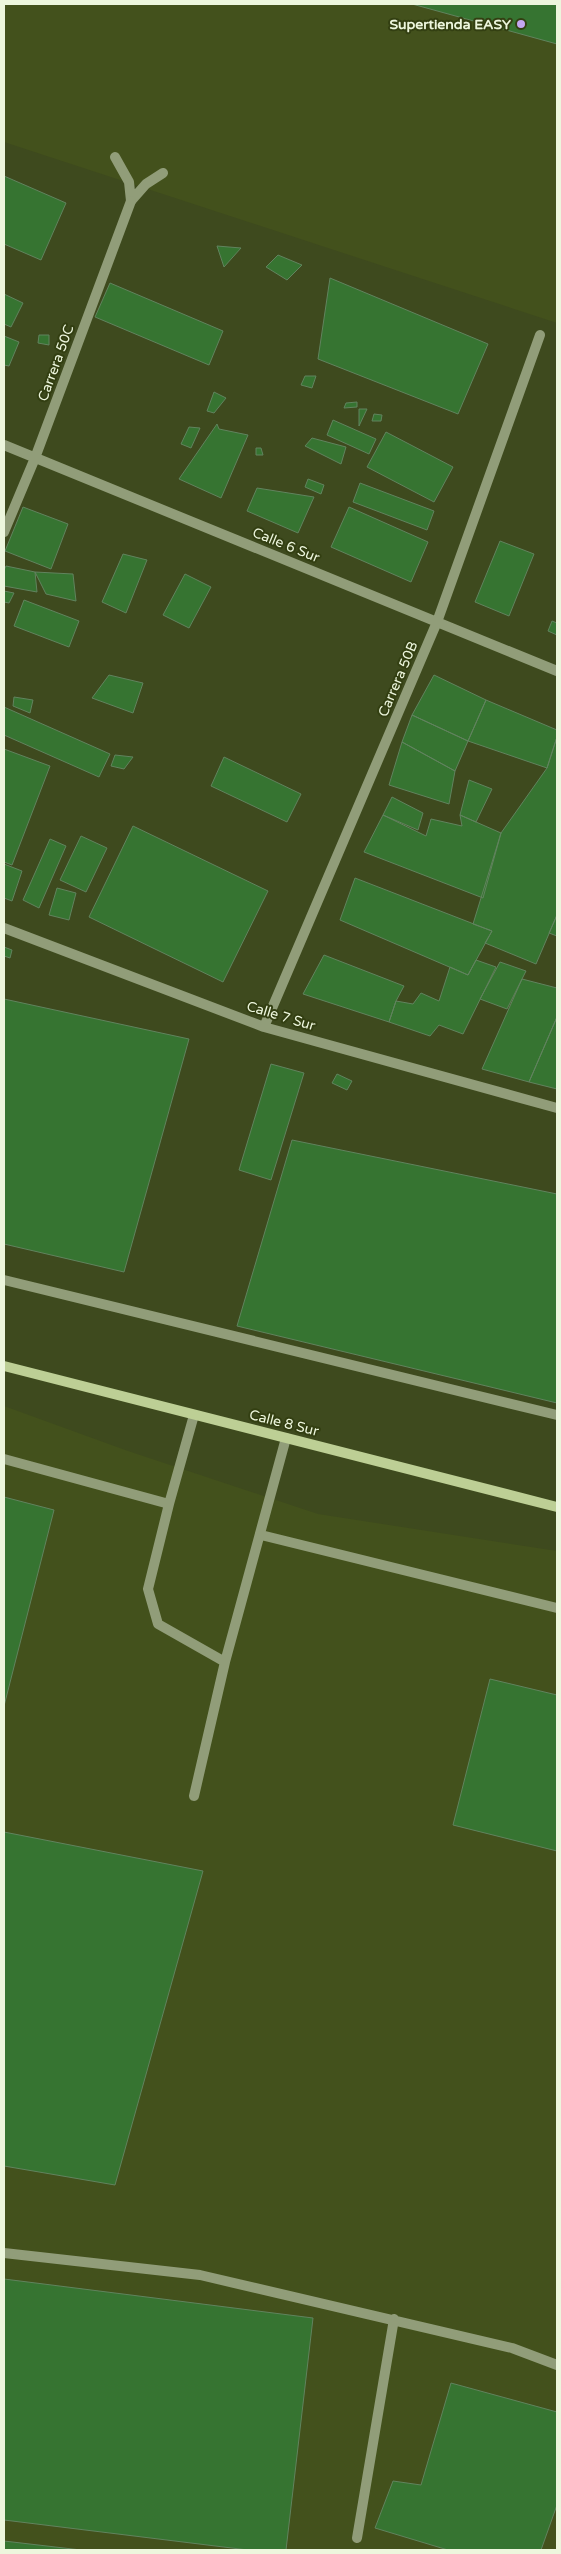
<svg xmlns="http://www.w3.org/2000/svg" width="561" height="2554" viewBox="0 0 561 2554" font-family="'Varela Round',sans-serif">
  <style>
    .built { fill: #43511c }
    .building { fill: #367431; stroke: #61835e }
    .lines { fill: none; stroke-linecap: round; stroke-linejoin: round }
    .lane { stroke: #919d79; stroke-width: 10 }
    .street { stroke: #919d79; stroke-width: 10 }
    .secondary { stroke: #bdcf95; stroke-width: 10 }
    .poi-dot { fill: #c4a7f1; stroke: #333f12; stroke-width: 2 }
    .labels { text-anchor: middle; dominant-baseline: central; stroke-width: 4; stroke-linejoin: round; paint-order: stroke }
    .poi-label { font-size: 14px; font-weight: bold; fill: #edf6dd; stroke: #333f12; text-anchor: end }
    .street-label { font-size: 14px; fill: #edf6dd; stroke: #333f12 }
  </style>
  <rect width="100%" height="100%" fill="#3e4a1e"/>
  <path class="built" d="M 4,4 L 557,4 L 557,323 L 4,142 Z
    M 4,1406 L 128,1451 L 318,1514 L 557,1551 L 557,2550 L 4,2550 Z"/>
  <path class="building" d="M 412,4 L 557,4 L 557,44 Z
    M 4,176 L 66,203 L 41,260 L 4,244 Z
    M 217,246 L 241,248 L 224,267 Z
    M 278,255 L 302,265 L 287,280 L 266,267 Z
    M 330,278 L 488,344 L 458,414 L 318,359 Z
    M 110,283 L 223,331 L 209,365 L 95,317 Z
    M 4,294 L 23,303 L 11,327 L 4,324 Z
    M 39,335 L 49,335 L 49,345 L 38,343 Z
    M 4,336 L 19,342 L 9,366 L 4,365 Z
    M 305,376 L 316,376 L 312,388 L 301,385 Z
    M 214,392 L 226,398 L 214,413 L 207,411 Z
    M 357,402 L 357,407 L 344,408 L 346,403 Z
    M 359,409 L 367,409 L 359,426 Z
    M 374,414 L 382,415 L 381,421 L 372,421 Z
    M 333,420 L 376,439 L 369,454 L 327,435 Z
    M 217,424 L 219,429 L 248,435 L 221,498 L 179,479 Z
    M 189,427 L 200,428 L 191,448 L 181,444 Z
    M 386,432 L 453,467 L 434,502 L 367,467 Z
    M 312,438 L 346,447 L 341,464 L 305,446 Z
    M 256,448 L 261,448 L 263,455 L 256,455 Z
    M 308,479 L 324,485 L 321,494 L 305,487 Z
    M 360,483 L 434,511 L 427,530 L 353,502 Z
    M 257,488 L 314,497 L 298,533 L 247,511 Z
    M 23,507 L 68,524 L 51,569 L 5,551 Z
    M 349,507 L 428,542 L 411,582 L 331,547 Z
    M 500,541 L 534,554 L 509,616 L 475,602 Z
    M 123,554 L 147,560 L 126,613 L 102,602 Z
    M 6,566 L 35,572 L 37,592 L 4,586 L 4,570 Z
    M 35,572 L 73,574 L 76,601 L 46,594 Z
    M 185,574 L 211,587 L 189,628 L 163,615 Z
    M 4,591 L 14,593 L 9,603 L 4,602 Z
    M 24,600 L 79,621 L 69,647 L 14,626 Z
    M 552,621 L 557,623 L 557,635 L 548,631 Z
    M 109,675 L 143,683 L 133,713 L 92,698 Z
    M 434,675 L 486,700 L 468,741 L 412,715 Z
    M 14,697 L 33,700 L 30,713 L 13,706 Z
    M 486,700 L 557,730 L 557,737 L 547,768 L 468,741 Z
    M 4,707 L 110,754 L 99,777 L 4,735 Z
    M 412,715 L 468,741 L 455,771 L 402,742 Z
    M 557,737 L 557,915 L 536,964 L 485,943 L 492,931 L 473,924 L 501,833 L 547,768 Z
    M 402,742 L 455,771 L 449,804 L 389,785 Z
    M 4,749 L 50,766 L 12,865 L 4,862 Z
    M 115,755 L 133,757 L 124,769 L 111,766 Z
    M 224,757 L 301,794 L 287,822 L 211,786 Z
    M 469,780 L 492,789 L 476,822 L 460,815 Z
    M 392,797 L 423,813 L 418,830 L 383,815 Z
    M 383,815 L 426,836 L 431,819 L 462,826 L 460,815 L 501,833 L 483,898 L 364,852 Z
    M 133,826 L 268,891 L 223,982 L 89,917 Z
    M 81,836 L 107,848 L 86,892 L 60,880 Z
    M 50,839 L 66,846 L 39,908 L 23,900 Z
    M 4,864 L 22,871 L 12,901 L 4,898 Z
    M 355,878 L 492,931 L 468,975 L 340,920 Z
    M 57,888 L 76,893 L 69,920 L 49,915 Z
    M 557,915 L 557,936 L 549,933 Z
    M 4,947 L 12,950 L 10,958 L 4,956 Z
    M 324,955 L 404,986 L 396,1001 L 389,1022 L 303,994 Z
    M 476,960 L 496,967 L 463,1034 L 439,1025 L 430,1036 L 389,1022 L 396,1001 L 413,1004 L 421,993 L 439,1001 L 450,967 L 468,975 Z
    M 500,962 L 526,971 L 507,1009 L 480,999 Z
    M 522,979 L 557,988 L 557,1017 L 529,1082 L 482,1069 Z
    M 4,999 L 189,1039 L 124,1272 L 4,1244 Z
    M 557,1017 L 557,1089 L 529,1082 Z
    M 271,1064 L 304,1073 L 271,1180 L 239,1170 Z
    M 337,1074 L 352,1081 L 347,1090 L 332,1083 Z
    M 292,1140 L 557,1194 L 557,1403 L 237,1326 Z
    M 4,1497 L 54,1510 L 4,1706 Z
    M 490,1679 L 557,1695 L 557,1851 L 453,1825 Z
    M 4,1832 L 203,1871 L 115,2185 L 4,2166 Z
    M 4,2279 L 313,2318 L 286,2550 L 248,2550 L 4,2520 Z
    M 451,2383 L 557,2412 L 557,2505 L 541,2550 L 448,2550 L 375,2528 L 393,2481 L 421,2485 Z
    M 4,2541 L 81,2550 L 4,2550 Z"/>
  <g class="lines">
    <path class="lane" d="M 115,157 L 129,182 L 131,201
      M 131,201 L 146,184 L 163,173
      M 4,1280 L 557,1415
      M 4,1459 L 169,1504 L 194,1415
      M 169,1504 L 148,1589 L 158,1624 L 225,1662
      M 261,1535 L 557,1608
      M 194,1796 L 225,1662 L 286,1438
      M 4,2253 L 200,2275 L 512,2348 L 557,2365
      M 357,2538 L 394,2319"/>
    <path class="street" d="M 4,445 L 557,671
      M 4,532 L 35,458 L 131,201
      M 4,928 L 264,1027 L 557,1108
      M 264,1027 L 437,622 L 540,335"/>
    <path class="secondary" d="M 4,1366 L 557,1507"/>
  </g>
  <circle class="poi-dot" cx="521" cy="24" r="5"/>
  <g class="labels">
    <g class="poi-label">
      <text x="511" y="24">Supertienda EASY</text>
    </g>
    <g class="street-label">
      <text transform="translate(56 363) rotate(-70)">Carrera 50C</text>
      <text transform="translate(286 545) rotate(22)">Calle 6 Sur</text>
      <text transform="translate(398 679) rotate(-67)">Carrera 50B</text>
      <text transform="translate(281 1016) rotate(17)">Calle 7 Sur</text>
      <text transform="translate(284 1423) rotate(14)">Calle 8 Sur</text>
    </g>
  </g>
  <rect width="561" height="2554" fill="none" stroke="#edf6dd" stroke-width="10"/>
</svg>
